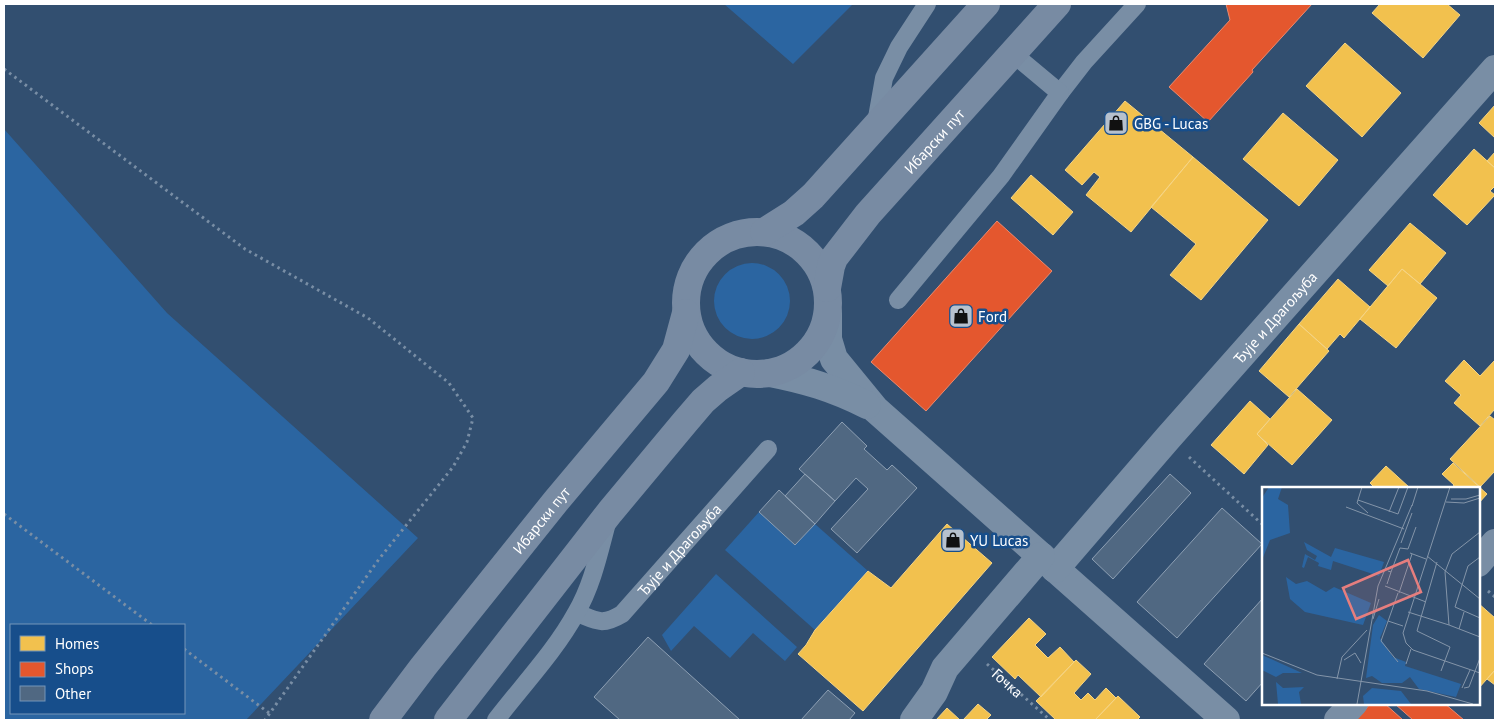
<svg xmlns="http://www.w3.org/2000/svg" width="1499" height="724" viewBox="0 0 1499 724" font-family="'PT Sans',sans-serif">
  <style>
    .green { fill: #2b65a1; fill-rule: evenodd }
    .homes { fill: #f2c14e; stroke: #f6d483 }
    .shops { fill: #e4572e; stroke: #ec896d }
    .building { fill: #506882; stroke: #8d9fb3 }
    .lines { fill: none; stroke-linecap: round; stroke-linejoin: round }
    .path { stroke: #798ea5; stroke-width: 3; stroke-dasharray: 2.5 4; stroke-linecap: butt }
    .service { stroke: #798ea5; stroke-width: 18 }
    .minor { stroke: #798ea5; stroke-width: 28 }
    .primary { stroke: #788ba3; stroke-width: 28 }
    .labels { text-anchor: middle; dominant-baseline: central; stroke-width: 5; stroke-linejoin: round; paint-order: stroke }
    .poi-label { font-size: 15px; fill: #fff; stroke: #174e8b; text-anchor: start }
    .street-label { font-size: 15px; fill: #fff; stroke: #174e8b }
    .inset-road { fill: none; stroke: #8495a9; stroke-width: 1 }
    .view { fill: #e67e7e; fill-opacity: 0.15; stroke: #e67e7e; stroke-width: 2.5 }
    .inset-edge { fill: none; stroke: #fff; stroke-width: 2.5 }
  </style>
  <rect width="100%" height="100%" fill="#324f70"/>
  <path class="green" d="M 724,4 L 853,4 L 793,64 Z
    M 4,129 L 167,313 L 418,538 L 246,720 L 4,720 ZM 11,625 L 184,625 L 184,713 L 11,713 Z
    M714 301a38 38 0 1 1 76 0a38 38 0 1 1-76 0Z
    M 759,512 L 815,524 L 868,571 L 815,630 L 725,550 Z
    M 716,574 L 797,647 L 785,661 L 753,633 L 730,658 L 694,626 L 671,651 L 662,635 Z"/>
  <path class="homes" d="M 1380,4 L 1447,4 L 1460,15 L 1423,58 L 1372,13 Z
    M 1345,43 L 1401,93 L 1362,137 L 1306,86 Z
    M 1125,101 L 1193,157 L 1131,232 L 1086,195 L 1100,177 L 1094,172 L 1082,185 L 1065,170 Z
    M 1495,105 L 1495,138 L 1479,123 Z
    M 1283,113 L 1338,160 L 1299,206 L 1243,159 Z
    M 1474,149 L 1495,168 L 1495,186 L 1490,191 L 1495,195 L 1467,225 L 1433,195 Z
    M 1495,152 L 1495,168 L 1487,161 Z
    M 1193,157 L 1268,220 L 1201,300 L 1170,275 L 1196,244 L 1151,207 Z
    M 1031,175 L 1073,212 L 1053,235 L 1011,198 Z
    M 1410,223 L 1446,253 L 1420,284 L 1402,269 L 1388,286 L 1369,270 Z
    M 1402,269 L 1437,298 L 1396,348 L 1360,319 Z
    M 1338,279 L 1370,307 L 1344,338 L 1340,334 L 1327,349 L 1299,324 Z
    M 1299,324 L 1329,351 L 1289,397 L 1259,371 Z
    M 1464,360 L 1480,376 L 1495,360 L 1495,409 L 1480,426 L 1454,403 L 1461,395 L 1445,381 Z
    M 1297,389 L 1332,420 L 1292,465 L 1257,434 Z
    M 1250,401 L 1270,419 L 1257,434 L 1268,445 L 1244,474 L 1211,445 Z
    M 1490,416 L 1495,420 L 1495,471 L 1480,487 L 1450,459 Z
    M 1453,463 L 1487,494 L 1478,504 L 1478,488 L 1452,488 L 1454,485 L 1442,474 Z
    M 1386,466 L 1410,488 L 1375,488 L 1370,483 Z
    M 947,524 L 992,563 L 863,711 L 798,654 L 806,645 L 815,630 L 868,571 L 891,588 Z
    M 1478,603 L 1495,618 L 1495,670 L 1478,689 Z
    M 1029,618 L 1046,634 L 1035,645 L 1048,658 L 1060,647 L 1074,662 L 1041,697 L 1018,675 L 1015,679 L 992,657 Z
    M 1076,660 L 1091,674 L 1074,693 L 1081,700 L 1088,693 L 1095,700 L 1106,688 L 1116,698 L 1095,720 L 1056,720 L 1036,701 Z
    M 1495,670 L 1495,685 L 1487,679 Z
    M 1118,696 L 1140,717 L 1137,720 L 1095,720 Z
    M 978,704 L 991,715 L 986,720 L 963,720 Z
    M 947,708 L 960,720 L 936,720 Z"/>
  <path class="shops" d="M 1226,4 L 1312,4 L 1252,70 L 1253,72 L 1208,122 L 1169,87 L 1230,20 Z
    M 997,221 L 1052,271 L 926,411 L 871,362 Z
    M 1371,703 L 1384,703 L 1403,720 L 1356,720 Z
    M 1396,703 L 1444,703 L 1464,720 L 1413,720 L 1395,704 Z"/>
  <path class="building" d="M 842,422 L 867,446 L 864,449 L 887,470 L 892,465 L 917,488 L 857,553 L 831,529 L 868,489 L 856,478 L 835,501 L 799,469 Z
    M 805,474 L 835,501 L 815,524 L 785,496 Z
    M 1170,474 L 1191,493 L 1113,579 L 1092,559 Z
    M 779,490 L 815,524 L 795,545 L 759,512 Z
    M 1222,508 L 1262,544 L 1177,638 L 1137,602 Z
    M 1263,598 L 1263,682 L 1246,701 L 1204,664 Z
    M 648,637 L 740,720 L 620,720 L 594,697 Z
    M 828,690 L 855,713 L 849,720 L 801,720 Z"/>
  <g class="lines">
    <g class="path">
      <path d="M 4,69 L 245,249 L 368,318 L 449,383 L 473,418 L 467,442 L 453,467 L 379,559 L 265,720"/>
      <path d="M 1189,457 L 1263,525"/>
      <path d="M 4,514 L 152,625"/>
      <path d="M 1488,591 L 1495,597"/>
      <path d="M 184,649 L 269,713"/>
      <path id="s1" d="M 987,664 L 1050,720"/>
    </g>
    <g class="service">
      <path d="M 1060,93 L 1084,62 L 1137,4"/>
      <path d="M 876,123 L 884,78 L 899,47 L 927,4"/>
      <path d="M 898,300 L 1001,176 L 1060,93 L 1012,53"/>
      <path id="s2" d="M 577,613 C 597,621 602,626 622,614 L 768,449"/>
      <path d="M 496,720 C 522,686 556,650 576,613 C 592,586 599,553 607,523"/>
    </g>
    <g class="minor">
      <path d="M 828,313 L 828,339 L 834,359 L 875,409 L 1226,720"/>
      <path d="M 770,373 C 806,380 833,388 867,405"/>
      <path d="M 1478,563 L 1495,543"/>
      <path id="s3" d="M 1055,569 L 1168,438 L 1495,69"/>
      <path d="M 914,720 L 934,692 L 945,668 L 1041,556"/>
      <path d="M 1338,720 L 1354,703"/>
    </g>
    <g class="primary">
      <circle cx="757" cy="303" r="71"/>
      <path d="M 764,232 L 794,213 L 813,196 L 986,4"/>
      <path id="s4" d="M 827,288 L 831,266 L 834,258 L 868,214 L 1057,4"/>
      <path id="s5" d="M 383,720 L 423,667 L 556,501 L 656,382 L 676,350 L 686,313"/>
      <path d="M 448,720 L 610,512 L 685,422 L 703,401 L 718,388 L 741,372"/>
    </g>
  </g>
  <defs>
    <g id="shop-square" transform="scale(1.25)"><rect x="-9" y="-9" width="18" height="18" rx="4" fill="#b7c1cd" stroke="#174e8b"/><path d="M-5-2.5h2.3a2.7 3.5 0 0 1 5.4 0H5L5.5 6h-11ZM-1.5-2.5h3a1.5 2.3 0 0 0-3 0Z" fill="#111"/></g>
  </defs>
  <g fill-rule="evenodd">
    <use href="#shop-square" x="1116" y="123"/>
    <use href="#shop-square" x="961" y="316"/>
    <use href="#shop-square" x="953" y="540"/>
  </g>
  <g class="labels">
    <g class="poi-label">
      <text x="1134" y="123">GBG - Lucas</text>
      <text x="978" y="316">Ford</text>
      <text x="970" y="540">YU Lucas</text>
    </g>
    <g class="street-label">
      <text stroke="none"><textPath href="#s4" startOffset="185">Ибарски пут</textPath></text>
      <text stroke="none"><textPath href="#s3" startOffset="334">Ђује и Драгољуба</textPath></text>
      <text stroke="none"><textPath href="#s5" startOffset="255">Ибарски пут</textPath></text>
      <text stroke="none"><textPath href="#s2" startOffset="134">Ђује и Драгољуба</textPath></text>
      <text stroke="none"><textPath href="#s1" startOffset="28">Гочка</textPath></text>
    </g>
  </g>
  <g transform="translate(1262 487)">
    <rect width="218" height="218" fill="#324f70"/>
    <path d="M 7,0 L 20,0 L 16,12 L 26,18 L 28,46 L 8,53 L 0,73 L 0,11 ZM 42,55 L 69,70 L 73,61 L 122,75 L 117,89 L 71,74 L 69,83 L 56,79 L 57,76 L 46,70 L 42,81 L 40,80 L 43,67 L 53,73 L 55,69 L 45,63 ZM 24,90 L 34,97 L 45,94 L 64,105 L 72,100 L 109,116 L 101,138 L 43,125 L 28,112 ZM 117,128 L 125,134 L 118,151 L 131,170 L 144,175 L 143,179 L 199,197 L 194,210 L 157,202 L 148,190 L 140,196 L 120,196 L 110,189 L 104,191 L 111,138 ZM 0,168 L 40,186 L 21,186 L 14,190 L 0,183 ZM 14,195 L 21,201 L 42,200 L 37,205 L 39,217 L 16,217 ZM 110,201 L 139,204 L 149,217 L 102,217 L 101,209 Z" fill="#2b65a1"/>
    <path class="inset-road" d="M 100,0 L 95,16 L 106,26M 188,0 L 141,146 L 144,156 L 151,163 L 218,186M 189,12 L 204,12 L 218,8M 96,13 L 136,27 L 146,0M 184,15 L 202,16 L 218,11M 150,19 L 156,0M 84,20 L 142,42M 127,25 L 137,0M 218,45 L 190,67 L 183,85 L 187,138 L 218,150M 139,56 L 150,26M 146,62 L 154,40M 148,66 L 164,72M 165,69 L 218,112M 218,70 L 206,79 L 193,120 L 218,131M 175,75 L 155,144 L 188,160 L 179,184M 129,85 L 138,61 L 146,62M 125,97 L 129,85 L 126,84M 123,99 L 164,115M 137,106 L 150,67M 146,125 L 187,138M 111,132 L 117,112M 126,134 L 141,139M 197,142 L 202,125M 0,166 L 55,188 L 165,204 L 211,217M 82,173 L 93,166 L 99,176M 136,175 L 119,154 L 136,106M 144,177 L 149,162M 75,192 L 80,170 L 105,143M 200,201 L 208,183M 202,201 L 207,200 L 218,171M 95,217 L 116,99 L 150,18"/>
    <path class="view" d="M 146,73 L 159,105 L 94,132 L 81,101 Z"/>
    <rect width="218" height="218" class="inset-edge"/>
  </g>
  <rect width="1499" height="724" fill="none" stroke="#ffffff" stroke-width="10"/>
  <rect x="10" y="624" width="175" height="90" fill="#174e8b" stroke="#7495b9"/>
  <rect x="20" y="636" width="25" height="15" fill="#f2c14e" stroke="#7495b9"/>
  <text x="55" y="649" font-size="15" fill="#ffffff">Homes</text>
  <rect x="20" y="662" width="25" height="15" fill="#e4572e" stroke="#7495b9"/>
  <text x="55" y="674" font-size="15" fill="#ffffff">Shops</text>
  <rect x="20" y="686" width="25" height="15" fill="#506882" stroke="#7495b9"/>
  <text x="55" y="699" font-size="15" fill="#ffffff">Other</text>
</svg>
